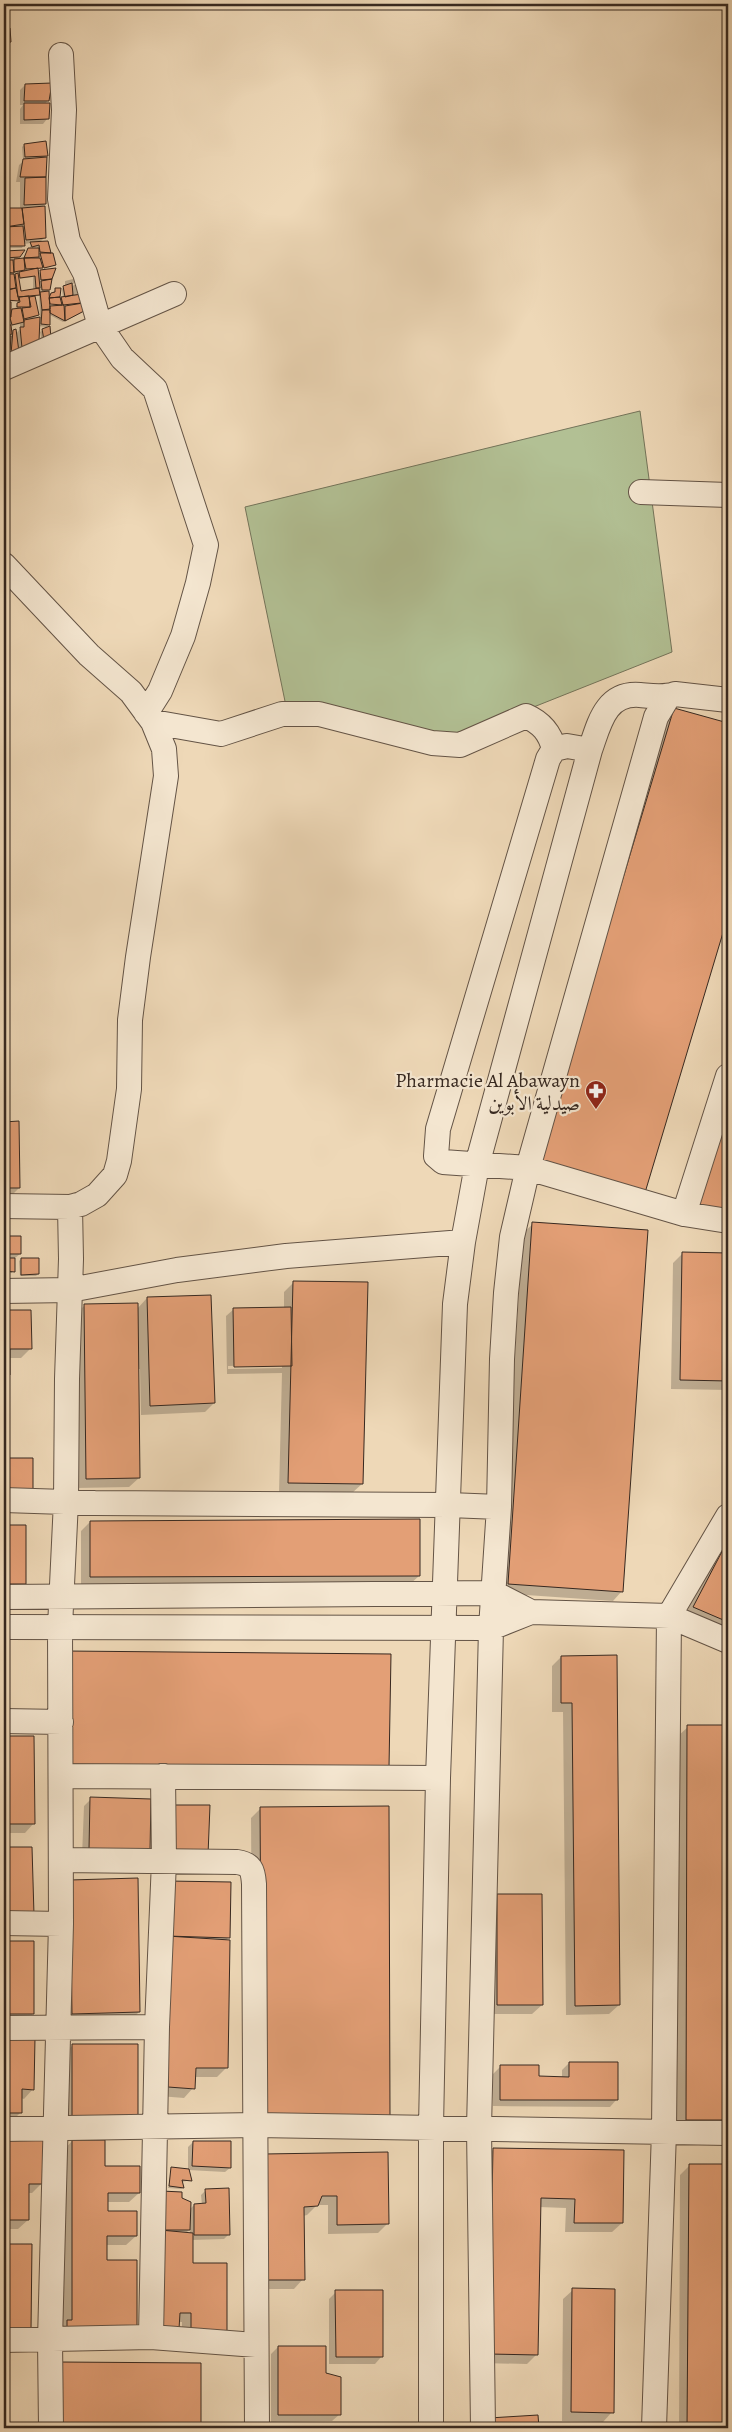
<svg xmlns="http://www.w3.org/2000/svg" width="732" height="2432" viewBox="0 0 732 2432" font-family="Alegreya,Amiri,serif">
  <style>
    .green { fill: #b2c094; stroke: #74745a }
    .shadow { fill: #0003; fill-rule: evenodd }
    .building { fill: #e39f76; stroke: #362820 }
    .lines { fill: none; stroke-linecap: round; stroke-linejoin: round }
    .minor-casing { stroke: #645446; stroke-width: 26 }
    .minor { stroke: #f4e6d0; stroke-width: 24 }
    .labels { text-anchor: middle; dominant-baseline: central; stroke-width: 4.5; stroke-linejoin: round; paint-order: stroke }
    .poi-label { font-size: 20px; fill: #362820; stroke: #f4e6d0; text-anchor: end }
  </style>
  <rect width="100%" height="100%" fill="#eed8b7"/>
  <filter id="stains"><feTurbulence type="fractalNoise" baseFrequency=".004" numOctaves="4"/><feColorMatrix values="0 0 0 0 .2 0 0 0 0 .09 0 0 0 0 .02 0 0 0 .5 -.17"/></filter>
  <radialGradient id="worn" r=".72"><stop offset=".6" stop-color="#630" stop-opacity="0"/><stop offset="1" stop-color="#630" stop-opacity=".3"/></radialGradient>
  <path class="green" d="M 640,411 L 672,652 L 433,747 L 287,711 L 245,507 Z"/>
  <path class="shadow" d="M 25,85 L 48,100 L 45,104 L 47,119 L 43,124 L 20,124 L 20,109 L 23,105 L 20,105 L 20,90 Z
    M 24,145 L 46,155 L 43,159 L 46,159 L 45,204 L 41,208 L 45,237 L 39,243 L 47,243 L 54,264 L 37,269 L 37,275 L 41,271 L 54,270 L 49,289 L 46,293 L 48,297 L 56,289 L 58,299 L 63,298 L 62,289 L 65,286 L 65,281 L 77,278 L 72,286 L 79,283 L 82,300 L 77,305 L 81,313 L 63,322 L 48,314 L 48,325 L 47,327 L 38,326 L 38,340 L 9,355 L 9,352 L 4,352 L 4,338 L 10,336 L 10,333 L 4,335 L 4,252 L 23,251 L 16,260 L 23,259 L 27,251 L 38,250 L 37,247 L 30,248 L 31,243 L 24,244 L 22,248 L 4,248 L 4,210 L 20,209 L 20,182 L 16,182 L 19,165 L 26,159 L 23,159 L 22,147 ZM 33,277 L 33,290 L 19,292 L 18,279 ZM 39,294 L 40,318 L 33,319 L 38,314 L 34,296 ZM 18,300 L 15,310 L 10,310 L 10,302 ZM 43,303 L 61,303 L 61,307 L 43,305 ZM 63,304 L 74,305 L 74,306 L 63,308 ZM 20,324 L 20,329 L 16,334 L 13,331 L 10,334 L 9,326 Z
    M 43,330 L 48,340 L 42,341 L 40,332 Z
    M 675,709 L 728,725 L 728,911 L 643,1196 L 529,1175 L 665,718 Z
    M 728,1075 L 728,1199 L 724,1211 L 686,1212 Z
    M 4,1123 L 18,1123 L 19,1188 L 12,1195 L 4,1195 Z
    M 533,1224 L 622,1591 L 613,1601 L 499,1593 L 523,1233 Z
    M 4,1237 L 20,1237 L 20,1254 L 14,1259 L 12,1273 L 4,1273 Z
    M 683,1253 L 728,1254 L 728,1390 L 671,1389 L 673,1263 Z
    M 21,1259 L 38,1274 L 36,1276 L 20,1276 L 19,1261 Z
    M 294,1282 L 362,1484 L 352,1493 L 279,1492 L 282,1373 L 227,1374 L 226,1316 L 234,1309 L 284,1308 L 284,1292 ZM 282,1365 L 282,1368 L 228,1369 L 228,1366 Z
    M 147,1298 L 214,1403 L 205,1412 L 141,1415 L 140,1369 L 137,1369 L 139,1478 L 129,1487 L 77,1488 L 75,1315 L 85,1305 L 137,1309 Z
    M 30,1311 L 30,1349 L 21,1358 L 9,1358 L 9,1374 L 4,1380 L 4,1312 Z
    M 90,1522 L 419,1576 L 409,1585 L 81,1586 L 81,1531 Z
    M 4,1527 L 25,1527 L 25,1583 L 15,1593 L 4,1593 Z
    M 728,1538 L 728,1635 L 684,1617 L 711,1563 Z
    M 616,1656 L 619,2005 L 609,2014 L 566,2015 L 563,1712 L 552,1712 L 552,1666 L 561,1657 Z
    M 688,1727 L 728,1727 L 728,2129 L 677,2129 L 678,1736 Z
    M 33,1737 L 34,1823 L 25,1833 L 4,1833 L 4,1738 Z
    M 91,1799 L 150,1800 L 82,1856 L 84,1806 Z
    M 387,1807 L 253,2127 L 251,1818 L 261,1808 Z
    M 4,1848 L 31,1848 L 4,1924 Z
    M 162,1889 L 229,1937 L 225,1941 L 227,2067 L 217,2077 L 194,2077 L 193,2088 L 184,2098 L 159,2096 Z
    M 61,1890 L 139,2012 L 130,2021 L 63,2023 Z
    M 497,1895 L 542,2005 L 532,2014 L 488,2014 L 488,1905 Z
    M 4,1942 L 32,1942 L 33,2014 L 23,2023 L 4,2023 Z
    M 4,2038 L 33,2089 L 24,2099 L 21,2098 L 20,2113 L 11,2122 L 4,2122 Z
    M 72,2046 L 137,2115 L 130,2122 L 66,2123 L 65,2053 Z
    M 569,2063 L 617,2099 L 610,2107 L 493,2106 L 493,2074 L 500,2067 L 538,2078 L 562,2078 L 562,2070 Z
    M 4,2136 L 42,2183 L 32,2193 L 28,2193 L 28,2220 L 18,2229 L 4,2229 Z
    M 72,2141 L 139,2193 L 129,2202 L 106,2202 L 107,2213 L 136,2236 L 126,2245 L 106,2245 L 106,2261 L 136,2328 L 58,2331 L 63,2326 L 63,2151 Z
    M 193,2142 L 230,2168 L 225,2172 L 188,2170 L 191,2180 L 182,2182 L 183,2188 L 181,2189 L 168,2188 L 172,2168 L 188,2170 L 188,2147 Z
    M 494,2149 L 622,2223 L 612,2232 L 565,2232 L 566,2208 L 539,2207 L 537,2354 L 527,2364 L 480,2363 L 484,2158 Z
    M 264,2156 L 388,2223 L 378,2233 L 328,2234 L 328,2205 L 317,2205 L 307,2215 L 303,2216 L 303,2279 L 294,2289 L 256,2289 Z
    M 690,2165 L 728,2165 L 728,2428 L 679,2428 L 680,2175 Z
    M 206,2190 L 229,2234 L 224,2239 L 192,2240 L 191,2264 L 226,2332 L 182,2342 L 182,2322 L 178,2322 L 146,2244 L 181,2199 L 189,2210 L 194,2205 L 202,2205 L 201,2195 ZM 190,2229 L 190,2234 L 185,2234 Z
    M 4,2245 L 31,2246 L 4,2339 Z
    M 573,2290 L 612,2412 L 603,2422 L 562,2421 L 563,2299 Z
    M 336,2292 L 382,2356 L 375,2364 L 329,2364 L 329,2299 Z
    M 278,2347 L 325,2374 L 340,2414 L 332,2421 L 271,2422 L 271,2354 Z
    M 51,2373 L 200,2426 L 197,2428 L 51,2428 Z"/>
  <path class="building" d="M 10,28 L 11,42 L 4,43 L 4,29 Z
    M 52,83 L 49,101 L 24,101 L 25,84 Z
    M 24,103 L 50,103 L 49,119 L 24,120 Z
    M 46,141 L 48,156 L 25,157 L 24,144 Z
    M 47,157 L 46,177 L 20,177 L 23,159 Z
    M 46,177 L 46,204 L 24,205 L 25,178 Z
    M 45,206 L 46,238 L 26,240 L 22,208 Z
    M 4,208 L 22,208 L 24,224 L 5,227 Z
    M 23,226 L 25,246 L 6,246 L 5,227 Z
    M 48,241 L 51,253 L 40,252 L 39,245 L 32,247 L 30,242 Z
    M 28,248 L 39,248 L 39,257 L 24,258 Z
    M 25,250 L 20,257 L 4,258 L 4,251 Z
    M 40,253 L 53,253 L 56,265 L 44,268 Z
    M 24,258 L 25,270 L 14,272 L 14,259 Z
    M 24,258 L 40,258 L 43,268 L 26,269 Z
    M 4,260 L 13,260 L 14,273 L 4,272 Z
    M 38,268 L 40,288 L 36,288 L 35,276 L 20,278 L 19,272 Z
    M 56,268 L 52,279 L 41,280 L 40,270 Z
    M 18,273 L 21,291 L 39,288 L 40,295 L 18,297 L 15,274 Z
    M 4,274 L 14,274 L 16,288 L 4,290 Z
    M 52,279 L 50,290 L 42,290 L 41,281 Z
    M 72,283 L 73,295 L 65,297 L 63,286 Z
    M 16,288 L 19,301 L 6,300 L 4,291 Z
    M 55,288 L 61,288 L 60,297 L 49,298 L 51,293 L 55,292 Z
    M 49,291 L 50,309 L 42,310 L 40,292 Z
    M 82,294 L 83,301 L 81,303 L 63,305 L 61,297 Z
    M 29,296 L 30,307 L 17,307 L 17,303 L 20,302 L 19,297 Z
    M 35,296 L 39,315 L 24,319 L 22,308 L 31,307 L 29,297 Z
    M 60,297 L 62,305 L 50,304 L 49,298 Z
    M 4,301 L 11,302 L 11,317 L 4,318 Z
    M 83,303 L 84,311 L 65,321 L 65,306 Z
    M 64,305 L 65,321 L 50,313 L 50,306 Z
    M 21,308 L 24,322 L 12,325 L 10,318 L 12,309 Z
    M 42,310 L 50,310 L 50,325 L 41,324 Z
    M 40,317 L 39,341 L 22,348 L 20,327 L 24,327 L 24,320 Z
    M 4,325 L 11,325 L 12,334 L 4,336 Z
    M 50,326 L 51,339 L 44,340 L 42,329 Z
    M 16,329 L 19,352 L 11,354 L 13,330 Z
    M 4,336 L 11,336 L 10,350 L 4,351 Z
    M 674,708 L 728,723 L 728,916 L 644,1196 L 537,1165 Z
    M 728,1094 L 728,1203 L 726,1212 L 695,1203 Z
    M 19,1121 L 20,1188 L 4,1188 L 4,1122 Z
    M 532,1222 L 648,1230 L 623,1592 L 508,1584 Z
    M 4,1236 L 21,1236 L 21,1254 L 4,1254 Z
    M 682,1252 L 728,1253 L 728,1381 L 680,1380 Z
    M 4,1258 L 15,1258 L 15,1272 L 4,1271 Z
    M 21,1258 L 39,1258 L 39,1274 L 21,1275 Z
    M 293,1281 L 368,1282 L 363,1484 L 288,1483 Z
    M 211,1295 L 215,1403 L 150,1406 L 147,1297 Z
    M 138,1303 L 140,1478 L 86,1479 L 84,1304 Z
    M 291,1307 L 292,1366 L 234,1367 L 233,1308 Z
    M 4,1310 L 31,1310 L 32,1349 L 10,1349 L 10,1375 L 4,1375 Z
    M 4,1458 L 33,1458 L 33,1489 L 4,1490 Z
    M 420,1519 L 420,1576 L 90,1577 L 90,1521 Z
    M 4,1525 L 26,1525 L 26,1584 L 4,1584 Z
    M 728,1540 L 728,1622 L 693,1607 Z
    M 66,1651 L 391,1654 L 389,1767 L 64,1764 Z
    M 617,1655 L 620,2005 L 575,2006 L 572,1703 L 561,1703 L 561,1656 Z
    M 687,1725 L 728,1725 L 728,2120 L 686,2120 Z
    M 4,1736 L 34,1736 L 35,1824 L 4,1824 Z
    M 90,1797 L 151,1799 L 150,1850 L 89,1849 Z
    M 171,1805 L 210,1805 L 208,1855 L 170,1854 Z
    M 389,1806 L 390,2117 L 262,2118 L 260,1807 Z
    M 4,1847 L 32,1847 L 34,1915 L 4,1915 Z
    M 138,1878 L 140,2012 L 72,2014 L 70,1880 Z
    M 168,1881 L 231,1882 L 230,1938 L 167,1936 Z
    M 497,1894 L 542,1894 L 543,2005 L 497,2005 Z
    M 167,1936 L 230,1940 L 228,2068 L 196,2068 L 195,2089 L 168,2087 Z
    M 4,1941 L 34,1941 L 34,2014 L 4,2014 Z
    M 4,2037 L 35,2038 L 34,2090 L 22,2089 L 22,2113 L 4,2113 Z
    M 72,2044 L 138,2044 L 138,2115 L 72,2116 Z
    M 569,2062 L 618,2062 L 618,2100 L 500,2100 L 500,2065 L 539,2065 L 539,2076 L 569,2077 Z
    M 4,2135 L 44,2135 L 43,2184 L 29,2184 L 29,2220 L 4,2220 Z
    M 72,2140 L 105,2140 L 105,2166 L 140,2166 L 140,2193 L 108,2193 L 108,2211 L 137,2211 L 137,2236 L 107,2236 L 107,2260 L 137,2260 L 137,2328 L 67,2329 L 67,2320 L 72,2320 Z
    M 193,2141 L 231,2141 L 231,2168 L 192,2166 Z
    M 493,2148 L 624,2150 L 623,2223 L 574,2223 L 575,2199 L 541,2198 L 538,2355 L 489,2354 Z
    M 388,2152 L 389,2224 L 337,2225 L 337,2196 L 322,2196 L 318,2206 L 304,2207 L 305,2280 L 265,2280 L 264,2154 Z
    M 689,2164 L 728,2164 L 728,2428 L 687,2428 Z
    M 171,2167 L 189,2169 L 192,2181 L 182,2180 L 184,2188 L 169,2186 Z
    M 229,2188 L 230,2235 L 194,2235 L 194,2204 L 206,2203 L 205,2189 Z
    M 161,2191 L 182,2192 L 182,2198 L 191,2202 L 190,2230 L 160,2230 Z
    M 160,2230 L 193,2233 L 193,2263 L 227,2263 L 227,2332 L 191,2333 L 191,2313 L 180,2313 L 179,2329 L 154,2329 Z
    M 4,2244 L 32,2244 L 31,2330 L 4,2330 Z
    M 572,2288 L 615,2289 L 614,2413 L 571,2412 Z
    M 335,2290 L 383,2290 L 383,2357 L 336,2357 Z
    M 278,2346 L 326,2346 L 326,2373 L 341,2377 L 341,2415 L 278,2415 Z
    M 60,2362 L 201,2363 L 201,2427 L 59,2425 Z
    M 538,2415 L 539,2428 L 490,2428 L 489,2418 Z"/>
  <g class="lines">
    <g class="minor-casing">
      <path id="minor" d="M 61,55 L 64,110 L 60,199 L 68,241 L 85,273 L 100,326 L 122,358 L 155,389 L 206,545 L 198,583 L 183,636 L 160,691 L 146,713
        M 4,368 L 174,294
        M 641,492 L 728,495
        M 4,565 L 89,655 L 131,692 L 153,722 L 164,749 L 166,776 L 138,957 L 130,1020 L 129,1089 L 119,1161 L 115,1175 L 97,1195 L 81,1204 L 70,1207 L 4,1206
        M 153,722 L 221,734 L 282,714 L 319,714 L 432,743 L 460,745 L 526,716 C 542,723 550,733 554,749
        M 590,750 L 567,746 L 554,749 L 548,759 L 438,1129 L 436,1156 L 443,1162 L 528,1168 L 684,1214 L 728,1221
        M 684,1214 L 728,1076
        M 4,1291 L 70,1290 L 177,1270 L 286,1256 L 463,1242
        M 4,1500 L 95,1503 L 449,1505 L 499,1507
        M 4,1597 L 494,1593 L 531,1612
        M 4,1627 L 491,1628 L 531,1612 L 669,1616 L 728,1641
        M 4,1721 L 61,1722
        M 61,1776 L 438,1778
        M 61,1860 L 237,1862 C 251,1864 253,1870 254,1884 L 257,2428
        M 4,1923 L 61,1924
        M 4,2028 L 157,2027
        M 4,2129 L 257,2125 L 728,2133
        M 151,2337 L 157,2027 L 164,1861 L 163,1776
        M 4,2340 L 151,2337 L 256,2345
        M 51,2428 L 50,2340 L 61,1924 L 60,1627 L 66,1501 L 67,1379 L 71,1259 L 70,1207
        M 431,2428 L 431,2127 L 438,1778 L 455,1304 L 463,1242 L 477,1165 L 590,750 C 599,725 605,692 640,695 C 652,696 664,698 675,694 L 728,700
        M 483,2428 L 479,2128 L 491,1628 L 499,1507 L 502,1359 L 506,1293 L 512,1237 L 528,1168 L 656,717 L 668,697
        M 654,2428 L 664,2131 L 669,1616 L 728,1516"/>
    </g>
    <use href="#minor" class="minor"/>
  </g>
  <defs>
    <g id="pharmacy-pin" transform="scale(1.125)"><path d="M0 17L-7.5 6A9.5 9.5 0 1 1 7.5 6Z" fill="#8f2418" stroke="#f4e6d0"/><path d="M-2-6h4v4h4v4h-4v4h-4v-4h-4v-4h4Z" fill="#fff"/></g>
  </defs>
  <g fill-rule="evenodd">
    <use href="#pharmacy-pin" x="596" y="1091"/>
  </g>
  <g class="labels">
    <g class="poi-label">
      <text x="580" y="1080">Pharmacie Al Abawayn<tspan x="580" dy="23">صيدلية الأبوين</tspan></text>
    </g>
  </g>
  <rect width="732" height="2432" fill="none" stroke="#eed8b7" stroke-width="20"/>
  <rect x="5" y="5" width="722" height="2422" fill="none" stroke="#362820" stroke-width="2.5"/>
  <rect x="10" y="10" width="712" height="2412" fill="none" stroke="#362820"/>
  <rect width="100%" height="100%" filter="url(#stains)"/>
  <rect width="100%" height="100%" fill="url(#worn)"/>
</svg>
